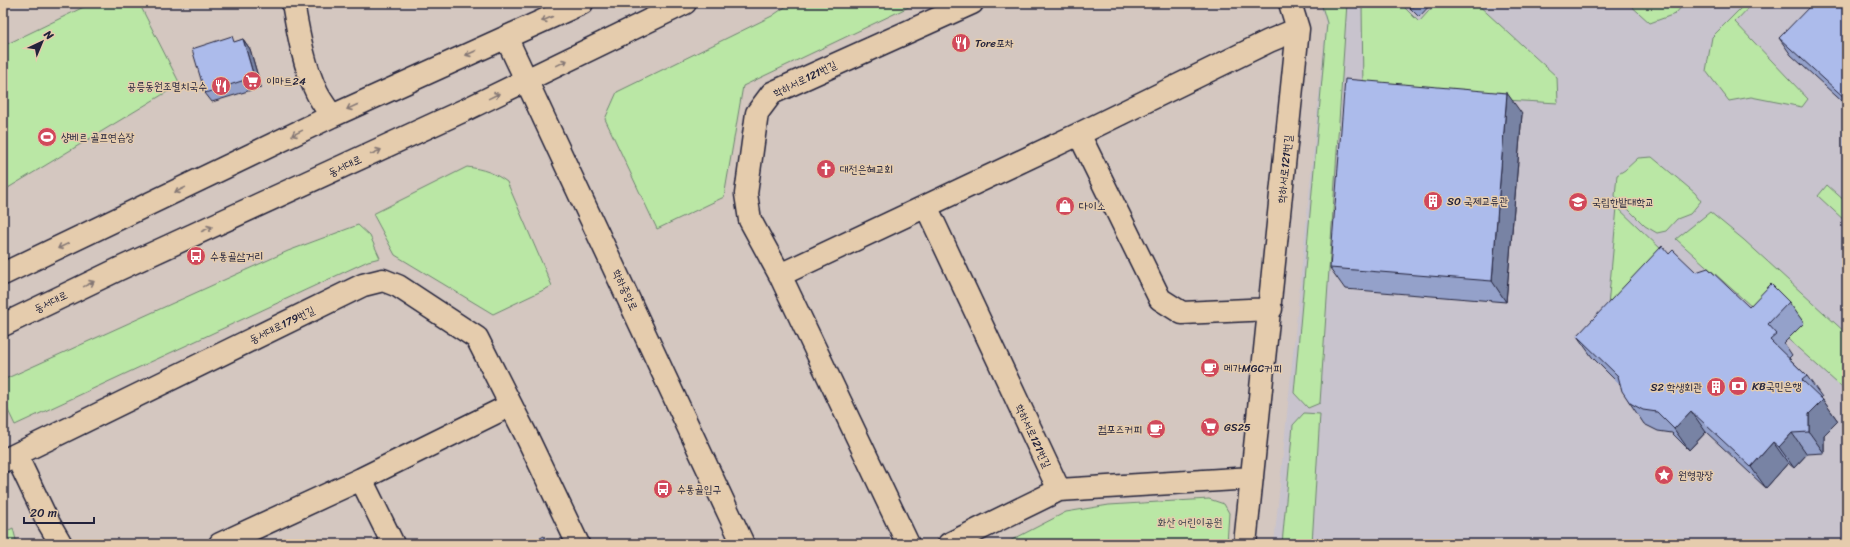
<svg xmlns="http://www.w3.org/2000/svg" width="1850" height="547" viewBox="0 0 1850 547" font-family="Sriracha,'Poor Story',sans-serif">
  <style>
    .built { fill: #c8c3cd }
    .green { fill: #bae7a5; stroke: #6e8470 }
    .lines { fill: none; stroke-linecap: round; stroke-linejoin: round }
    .minor-casing { stroke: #22223b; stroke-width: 25 }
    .minor { stroke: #e5ccad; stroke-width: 22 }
    .wall { fill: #94a1ca; stroke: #22223b }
    .shaded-wall { fill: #7883a4; stroke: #22223b }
    .building { fill: #acbbeb; stroke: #22223b }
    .oneway { stroke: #847774 }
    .labels { text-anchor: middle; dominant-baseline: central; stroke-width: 3; stroke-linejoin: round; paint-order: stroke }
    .poi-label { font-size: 11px; fill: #22223b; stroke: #e5ccad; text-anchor: start }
    .street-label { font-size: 11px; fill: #22223b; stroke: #e5ccad }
    .park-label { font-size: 11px; fill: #39404b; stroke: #e5ccad }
  </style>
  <rect width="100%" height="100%" fill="#d4c7c0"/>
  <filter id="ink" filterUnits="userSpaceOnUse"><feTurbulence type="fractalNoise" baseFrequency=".025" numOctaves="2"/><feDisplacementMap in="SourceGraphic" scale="8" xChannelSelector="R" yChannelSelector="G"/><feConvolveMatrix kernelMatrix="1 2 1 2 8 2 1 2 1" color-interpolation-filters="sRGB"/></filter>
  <g filter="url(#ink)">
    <path class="built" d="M 1320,3 L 1847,3 L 1847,544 L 1274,544 L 1326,24 Z"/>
    <path class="green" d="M 92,3 L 139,3 L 180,84 L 3,191 L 3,46 Z
      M 791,3 L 917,3 L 743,86 L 724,197 L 657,229 L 605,119 L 617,92 L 772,16 Z
      M 1321,3 L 1347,3 L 1320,403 L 1308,408 L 1294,393 L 1327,23 Z
      M 1362,3 L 1400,3 L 1419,22 L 1436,3 L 1476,3 L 1557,77 L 1558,103 L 1363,92 Z
      M 1628,3 L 1685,3 L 1675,14 L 1650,23 Z
      M 1746,3 L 1753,3 L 1735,22 L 1808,99 L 1802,107 L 1751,97 L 1729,101 L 1706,71 L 1712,37 Z
      M 1652,157 L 1695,193 L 1701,201 L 1690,214 L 1677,219 L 1666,231 L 1657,233 L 1645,226 L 1615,196 L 1617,175 L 1625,170 L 1638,158 Z
      M 467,167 C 483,169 495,173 507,182 L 552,286 L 493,314 L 395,255 L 373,214 Z
      M 1827,185 L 1847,203 L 1847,223 L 1818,196 Z
      M 1617,207 L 1662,250 L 1608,306 Z
      M 1710,212 L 1744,240 L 1847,334 L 1847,392 L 1676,239 Z
      M 358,225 L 370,236 L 380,258 L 368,261 L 15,425 L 3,400 L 3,380 L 288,251 Z
      M 1304,413 L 1320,414 L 1312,544 L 1282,544 L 1293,425 Z
      M 1209,499 L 1224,504 L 1229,513 L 1227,544 L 1004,544 L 1066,512 L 1109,505 Z
      M 13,528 L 17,544 L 3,544 L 3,533 Z"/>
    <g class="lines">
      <g class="minor-casing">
        <path id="minor" d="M 293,3 C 298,31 304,67 317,93 C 321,101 327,109 332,116
          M 506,37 L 743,544
          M 1079,134 L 1160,299 L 1182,313 L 1271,309
          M 926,206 L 1059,490
          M 3,274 L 332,116 L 582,3
          M 780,275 L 1079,134 L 1269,41 L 1298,29
          M 3,325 L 119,269 L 467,109 L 685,3
          M 16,455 L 47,520 L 61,544
          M 3,461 L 363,285 L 383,280 L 398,286 L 477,338 L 527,437 L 578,544
          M 361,479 L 393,544
          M 220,544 L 361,479 L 511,405
          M 908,544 L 780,275 L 750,220 L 746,194 L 757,113 L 772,93 L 972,3
          M 949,544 L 1059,490 L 1252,478
          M 1245,544 L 1298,29 L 1290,3"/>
      </g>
      <use href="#minor" class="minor"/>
    </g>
    <path class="wall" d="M 1405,3 L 1432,3 L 1419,17 Z
      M 1847,3 L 1847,106 L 1791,55 L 1779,38 Z
      M 243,39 L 250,49 L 261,87 L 212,102 L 205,93 L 236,42 Z
      M 1522,114 L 1506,302 L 1345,289 L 1330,268 Z
      M 1669,254 L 1696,272 L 1749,307 L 1789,302 L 1804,323 L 1784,343 L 1792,355 L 1789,358 L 1807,376 L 1822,397 L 1821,398 L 1838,421 L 1824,435 L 1824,453 L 1807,454 L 1794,468 L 1788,463 L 1766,488 L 1706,432 L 1689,450 L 1672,433 L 1658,431 L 1644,424 L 1630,403 L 1620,385 L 1592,357 L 1577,336 Z"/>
    <path class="shaded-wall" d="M 243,39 L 250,49 L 261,87 L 254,77 Z
      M 1507,93 L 1522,114 L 1506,302 L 1492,281 Z
      M 1823,400 L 1838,421 L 1824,435 L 1824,453 L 1809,432 L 1809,414 Z
      M 1691,411 L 1706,432 L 1689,450 L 1674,429 Z
      M 1792,433 L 1807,454 L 1794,468 L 1779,447 Z
      M 1773,442 L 1788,463 L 1766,488 L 1751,467 Z"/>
    <path class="building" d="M 1408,3 L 1416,3 L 1412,7 Z
      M 1813,3 L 1847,3 L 1847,100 L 1779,38 Z
      M 232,36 L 234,42 L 243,39 L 254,77 L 205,93 L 192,49 Z
      M 1345,79 L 1507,93 L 1492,281 L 1330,268 Z
      M 1662,246 L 1669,254 L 1673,250 L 1696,272 L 1708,268 L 1749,307 L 1771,284 L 1789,302 L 1768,324 L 1777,334 L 1770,340 L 1807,376 L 1802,380 L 1823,400 L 1809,414 L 1809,432 L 1792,433 L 1779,447 L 1773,442 L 1751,467 L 1691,411 L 1674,429 L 1657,412 L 1643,410 L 1630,403 L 1622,391 L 1618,376 L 1577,336 Z
      M 544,536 L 548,544 L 529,544 Z"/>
    <defs><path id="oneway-shaft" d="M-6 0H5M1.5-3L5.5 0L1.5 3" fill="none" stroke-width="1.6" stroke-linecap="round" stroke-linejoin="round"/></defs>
    <g class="oneway">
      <use href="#oneway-shaft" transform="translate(547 19) rotate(156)"/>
      <use href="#oneway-shaft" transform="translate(471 53) rotate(156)"/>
      <use href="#oneway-shaft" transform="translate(562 63) rotate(-26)"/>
      <use href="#oneway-shaft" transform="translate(494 96) rotate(-26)"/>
      <use href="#oneway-shaft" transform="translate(352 107) rotate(155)"/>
      <use href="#oneway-shaft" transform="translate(297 133) rotate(154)"/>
      <use href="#oneway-shaft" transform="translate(376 152) rotate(-25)"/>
      <use href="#oneway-shaft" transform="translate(180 190) rotate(154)"/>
      <use href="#oneway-shaft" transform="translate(207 229) rotate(-25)"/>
      <use href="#oneway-shaft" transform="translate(63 246) rotate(154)"/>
      <use href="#oneway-shaft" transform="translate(89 284) rotate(-26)"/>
    </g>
  </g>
  <defs>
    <g id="restaurant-disc" transform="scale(1)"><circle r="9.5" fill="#d1495b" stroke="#e5ccad"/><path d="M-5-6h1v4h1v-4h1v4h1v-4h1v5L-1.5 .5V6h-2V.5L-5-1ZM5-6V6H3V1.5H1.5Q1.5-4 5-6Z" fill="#fff"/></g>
    <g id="supermarket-disc" transform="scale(1)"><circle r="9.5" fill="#d1495b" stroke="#e5ccad"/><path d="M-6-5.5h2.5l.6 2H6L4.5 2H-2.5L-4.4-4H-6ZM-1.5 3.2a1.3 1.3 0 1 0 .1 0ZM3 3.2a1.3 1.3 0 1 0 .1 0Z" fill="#fff"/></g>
    <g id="stadium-disc" transform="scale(1)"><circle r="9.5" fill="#d1495b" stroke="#e5ccad"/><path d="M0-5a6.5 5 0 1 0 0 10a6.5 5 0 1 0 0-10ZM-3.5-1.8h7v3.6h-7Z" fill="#fff"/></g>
    <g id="church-disc" transform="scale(1)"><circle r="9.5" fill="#d1495b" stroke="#e5ccad"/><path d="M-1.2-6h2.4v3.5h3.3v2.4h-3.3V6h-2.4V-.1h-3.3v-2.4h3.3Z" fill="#fff"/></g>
    <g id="building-disc" transform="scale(1)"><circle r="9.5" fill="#d1495b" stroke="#e5ccad"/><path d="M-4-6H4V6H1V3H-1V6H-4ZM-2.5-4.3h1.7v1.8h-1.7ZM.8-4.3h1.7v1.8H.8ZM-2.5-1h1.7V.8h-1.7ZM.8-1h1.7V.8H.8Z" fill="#fff"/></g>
    <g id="university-disc" transform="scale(1)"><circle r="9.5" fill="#d1495b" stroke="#e5ccad"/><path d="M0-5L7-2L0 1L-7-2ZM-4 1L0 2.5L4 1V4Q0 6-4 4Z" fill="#fff"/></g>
    <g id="shop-disc" transform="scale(1)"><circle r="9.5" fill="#d1495b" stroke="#e5ccad"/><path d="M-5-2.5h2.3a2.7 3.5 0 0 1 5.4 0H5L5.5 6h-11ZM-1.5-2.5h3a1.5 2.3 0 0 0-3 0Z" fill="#fff"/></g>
    <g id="bus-disc" transform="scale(1)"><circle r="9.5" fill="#d1495b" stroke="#e5ccad"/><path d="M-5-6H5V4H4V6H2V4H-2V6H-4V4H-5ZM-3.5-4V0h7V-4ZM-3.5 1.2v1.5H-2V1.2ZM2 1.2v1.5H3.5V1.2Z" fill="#fff"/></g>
    <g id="cafe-disc" transform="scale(1)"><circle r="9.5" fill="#d1495b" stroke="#e5ccad"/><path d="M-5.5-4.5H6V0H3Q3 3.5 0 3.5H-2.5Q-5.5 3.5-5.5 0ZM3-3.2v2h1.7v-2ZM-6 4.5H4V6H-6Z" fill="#fff"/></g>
    <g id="bank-disc" transform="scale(1)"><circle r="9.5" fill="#d1495b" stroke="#e5ccad"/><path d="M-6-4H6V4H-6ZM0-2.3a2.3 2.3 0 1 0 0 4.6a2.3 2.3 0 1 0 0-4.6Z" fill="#fff"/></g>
    <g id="sight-disc" transform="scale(1)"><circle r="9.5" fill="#d1495b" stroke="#e5ccad"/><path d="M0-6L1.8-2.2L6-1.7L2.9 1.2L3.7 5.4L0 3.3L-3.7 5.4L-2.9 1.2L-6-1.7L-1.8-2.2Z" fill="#fff"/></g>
  </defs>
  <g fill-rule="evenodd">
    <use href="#restaurant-disc" x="961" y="43"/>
    <use href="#supermarket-disc" x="252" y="81"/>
    <use href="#restaurant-disc" x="221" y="86"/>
    <use href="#stadium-disc" x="47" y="137"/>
    <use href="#church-disc" x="826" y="169"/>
    <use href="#building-disc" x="1433" y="201"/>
    <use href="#university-disc" x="1578" y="202"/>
    <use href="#shop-disc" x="1065" y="206"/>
    <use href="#bus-disc" x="196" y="256"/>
    <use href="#cafe-disc" x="1210" y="368"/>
    <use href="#bank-disc" x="1738" y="386"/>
    <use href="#building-disc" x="1716" y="387"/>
    <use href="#supermarket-disc" x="1210" y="427"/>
    <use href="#cafe-disc" x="1156" y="429"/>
    <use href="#sight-disc" x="1664" y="475"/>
    <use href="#bus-disc" x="663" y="489"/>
  </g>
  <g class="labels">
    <g class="poi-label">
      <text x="975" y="43">Tore포차</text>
      <text x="266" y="81">이마트24</text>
      <text x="207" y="86" text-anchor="end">공릉동원조멸치국수</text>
      <text x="61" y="137">샹베르 골프연습장</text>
      <text x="840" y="169">대전은혜교회</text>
      <text x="1447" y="201">S0 국제교류관</text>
      <text x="1592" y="202">국립한밭대학교</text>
      <text x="1079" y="206">다이소</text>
      <text x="210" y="256">수통골삼거리</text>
      <text x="1224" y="368">메가MGC커피</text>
      <text x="1752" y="386">KB국민은행</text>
      <text x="1702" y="387" text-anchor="end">S2 학생회관</text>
      <text x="1224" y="427">GS25</text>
      <text x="1142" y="429" text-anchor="end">컴포즈커피</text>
      <text x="1678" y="475">원형광장</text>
      <text x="677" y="489">수통골입구</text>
    </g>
    <g class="street-label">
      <text transform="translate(805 79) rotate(-26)">학하서로121번길</text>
      <text transform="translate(345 166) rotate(-25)">동서대로</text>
      <text transform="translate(1285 169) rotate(-84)">학하서로121번길</text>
      <text transform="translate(625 290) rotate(65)">학하중앙로</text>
      <text transform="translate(51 302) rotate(-26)">동서대로</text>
      <text transform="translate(282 325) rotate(-26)">동서대로179번길</text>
      <text transform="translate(1033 436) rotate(65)">학하서로121번길</text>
    </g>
    <g class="park-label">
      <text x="1190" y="522">화산 어린이공원</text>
    </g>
  </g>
  <rect width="1850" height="547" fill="none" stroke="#e5ccad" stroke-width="16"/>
  <rect x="8" y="8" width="1834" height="531" fill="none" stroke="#22223b" stroke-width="1.5" filter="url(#ink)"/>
  <g transform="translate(42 42) rotate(44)" stroke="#e5ccad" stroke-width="3" paint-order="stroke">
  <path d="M0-3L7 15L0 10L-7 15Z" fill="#22223b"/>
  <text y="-6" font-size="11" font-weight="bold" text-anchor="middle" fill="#22223b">N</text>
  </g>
  <path d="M24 517v6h70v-6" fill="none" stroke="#22223b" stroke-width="2"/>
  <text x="30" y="517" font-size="12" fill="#22223b" stroke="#e5ccad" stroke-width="3" paint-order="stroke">20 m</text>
</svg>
